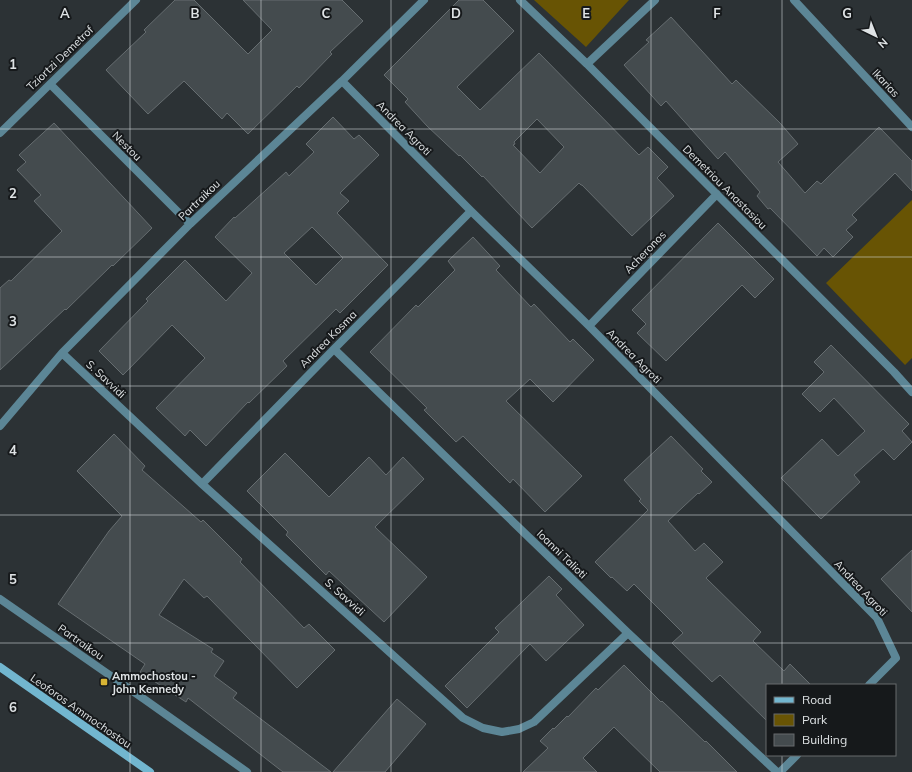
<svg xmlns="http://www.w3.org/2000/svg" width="912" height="772" viewBox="0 0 912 772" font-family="Mulish,sans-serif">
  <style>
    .green { fill: #685404 }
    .building { fill: #444b4e; stroke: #666d70; fill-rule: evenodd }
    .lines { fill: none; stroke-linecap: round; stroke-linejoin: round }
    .street { stroke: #5c8696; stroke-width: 8 }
    .secondary { stroke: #72b6cf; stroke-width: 8 }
    .grid { fill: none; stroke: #dfe3e5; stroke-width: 1; stroke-opacity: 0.55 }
    .poi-dot { fill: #d8b434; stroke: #16191b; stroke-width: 1.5 }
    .labels { text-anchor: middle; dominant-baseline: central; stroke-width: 4; stroke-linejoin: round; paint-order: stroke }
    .street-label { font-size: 11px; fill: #dfe3e5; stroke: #16191b }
    .poi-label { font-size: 11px; font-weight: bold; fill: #dfe3e5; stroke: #16191b; text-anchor: start }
    .grid-label { font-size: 13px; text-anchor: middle; font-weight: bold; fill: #dfe3e5; stroke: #16191b; stroke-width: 4; stroke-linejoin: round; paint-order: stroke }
  </style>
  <rect width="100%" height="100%" fill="#2c3235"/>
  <path class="green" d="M 534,0 L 629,0 L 586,47 Z
    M 912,200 L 912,358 L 905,365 L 826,283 Z"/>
  <path class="building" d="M 175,0 L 194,0 L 248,54 L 272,30 L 243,0 L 342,0 L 363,21 L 330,52 L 332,54 L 299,88 L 297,86 L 248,134 L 227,113 L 222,119 L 184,81 L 148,114 L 106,70 L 146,32 L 144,30 Z
    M 459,0 L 483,0 L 514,31 L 457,87 L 480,110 L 539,53 L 639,155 L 648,147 L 668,167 L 657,178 L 674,196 L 632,236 L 582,185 L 581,185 L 579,183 L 532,228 L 483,176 L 482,177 L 460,155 L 459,156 L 427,126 L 405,102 L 408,99 L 384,75 ZM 537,119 L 564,147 L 540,173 L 513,145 L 515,144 L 514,142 Z
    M 671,17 L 732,84 L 736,80 L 780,123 L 798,144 L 778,162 L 805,193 L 817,181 L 821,184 L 879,127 L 912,161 L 912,191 L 895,173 L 852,215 L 857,220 L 846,230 L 853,237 L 833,257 L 824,248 L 817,256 L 770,208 L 768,209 L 757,196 L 760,192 L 725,152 L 718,159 L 666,101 L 661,106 L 624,65 L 649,42 L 646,40 Z
    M 333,117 L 354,139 L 359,135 L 379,155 L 340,193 L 349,201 L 337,213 L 388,265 L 340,313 L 336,309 L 283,361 L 287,366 L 249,403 L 248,402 L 206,446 L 190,430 L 185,436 L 156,408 L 205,358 L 172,325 L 123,375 L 99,351 L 148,301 L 146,299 L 185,260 L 226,301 L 252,273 L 215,237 L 234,217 L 235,218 L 286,172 L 289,176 L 314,152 L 306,144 ZM 312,227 L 343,258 L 316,285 L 284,253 Z
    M 54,123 L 152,228 L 113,266 L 112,265 L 66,310 L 65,309 L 0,370 L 0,288 L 9,280 L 11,281 L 62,231 L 34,201 L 41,195 L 17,170 L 26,162 L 19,155 Z
    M 718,223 L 774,279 L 755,298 L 742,285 L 666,361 L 637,333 L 646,324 L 632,310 Z
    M 473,237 L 500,266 L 496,270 L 531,307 L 534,304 L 570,342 L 573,339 L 594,360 L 553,402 L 530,379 L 506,401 L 582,476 L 545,512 L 513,479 L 510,483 L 463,436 L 456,442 L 424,410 L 427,408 L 370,352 L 416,305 L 418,307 L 455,270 L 448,261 Z
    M 831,345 L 909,424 L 902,431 L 912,442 L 894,460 L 883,449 L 854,475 L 860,482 L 821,519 L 781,478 L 822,439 L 838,456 L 865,431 L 834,398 L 820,412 L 802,394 L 824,372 L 814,362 Z
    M 114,434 L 145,466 L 142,470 L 201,522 L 203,520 L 242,559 L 240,562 L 304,628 L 309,624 L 335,650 L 297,688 L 207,596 L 204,598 L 184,579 L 159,615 L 213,649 L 211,652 L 224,661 L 214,676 L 237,693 L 233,698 L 331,772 L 283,772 L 188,698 L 186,702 L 140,672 L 145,664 L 58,604 L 109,531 L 122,516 L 77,471 Z
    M 671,436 L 703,469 L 701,471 L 712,482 L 699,494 L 698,493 L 668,521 L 695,551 L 704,543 L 723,562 L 706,578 L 761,632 L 753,641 L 784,671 L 790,664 L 811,685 L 767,685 L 767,721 L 720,675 L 712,682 L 672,643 L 683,633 L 634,584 L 627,591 L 612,577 L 611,578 L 595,562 L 648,510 L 639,501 L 641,499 L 624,480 Z
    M 285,453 L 329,497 L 369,457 L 386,475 L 403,457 L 424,479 L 375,527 L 427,577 L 384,622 L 329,571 L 326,575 L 286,535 L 288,532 L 247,491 Z
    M 912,550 L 912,612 L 881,579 Z
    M 549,576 L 562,589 L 556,595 L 584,625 L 546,661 L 530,644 L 467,708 L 445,686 L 499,632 L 495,628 Z
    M 624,665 L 661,702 L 662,701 L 705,742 L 706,741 L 737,772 L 660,772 L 614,727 L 583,758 L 597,772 L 523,772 L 548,748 L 540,741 L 553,728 L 554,729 L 567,716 L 568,717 L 596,688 L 598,690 Z
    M 397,699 L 426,724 L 385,772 L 333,772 Z"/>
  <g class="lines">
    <path class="street" d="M 520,0 L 587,64 L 894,372 L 912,392
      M 794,0 L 912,127
      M 587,64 L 655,0
      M 342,81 L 471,211 L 589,326 L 877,618 L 896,658 L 869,685
      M 50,84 L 190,224
      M 0,133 L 136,0
      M 589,326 L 717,194
      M 334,349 L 628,633 L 777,772
      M 62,353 L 202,484 L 463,718 L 483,728 L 502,732 L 519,729 L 534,722 L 628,633
      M 0,426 L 62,353 L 190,224 L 342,81 L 424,0
      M 202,484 L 334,349 L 471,211
      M 0,599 L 144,699 L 247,772
      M 780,772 L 797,755"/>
    <path class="secondary" d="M 0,667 L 150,772"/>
  </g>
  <path class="grid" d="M 130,0 L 130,772M 261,0 L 261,772M 391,0 L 391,772M 521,0 L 521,772M 651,0 L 651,772M 782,0 L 782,685M 0,129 L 912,129M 0,257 L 912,257M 0,386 L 912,386M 0,515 L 912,515M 0,643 L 912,643M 782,755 L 782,772"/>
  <rect class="poi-dot" x="100" y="678" width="8" height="8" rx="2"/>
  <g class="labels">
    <g class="street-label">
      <text transform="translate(60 58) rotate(-44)">Tziortzi Demetrof</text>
      <text transform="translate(886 83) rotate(47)">Ikarias</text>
      <text transform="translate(404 128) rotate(45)">Andrea Agroti</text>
      <text transform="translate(127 146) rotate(45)">Nestou</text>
      <text transform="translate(725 187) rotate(45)">Demetriou Anastasiou</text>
      <text transform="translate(199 200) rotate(-44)">Partraikou</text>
      <text transform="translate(645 252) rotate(-46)">Acheronos</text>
      <text transform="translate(328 339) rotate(-45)">Andrea Kosma</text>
      <text transform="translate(634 356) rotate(45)">Andrea Agroti</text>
      <text transform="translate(106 379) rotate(43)">S. Savvidi</text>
      <text transform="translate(562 554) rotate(44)">Ioanni Talioti</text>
      <text transform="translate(861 588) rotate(47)">Andrea Agroti</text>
      <text transform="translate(345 597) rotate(42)">S. Savvidi</text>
      <text transform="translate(81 642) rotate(35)">Partraikou</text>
      <text transform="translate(81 711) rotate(35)">Leoforos Ammochostou</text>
    </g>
    <g class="poi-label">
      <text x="112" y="676">Ammochostou -<tspan x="112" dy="13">John Kennedy</tspan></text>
    </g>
  </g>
  <g class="grid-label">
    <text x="65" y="18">A</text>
    <text x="195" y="18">B</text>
    <text x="326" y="18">C</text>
    <text x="456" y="18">D</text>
    <text x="586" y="18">E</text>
    <text x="717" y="18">F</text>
    <text x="847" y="18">G</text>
    <text x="13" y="69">1</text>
    <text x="13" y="198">2</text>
    <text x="13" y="326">3</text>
    <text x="13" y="455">4</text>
    <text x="13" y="584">5</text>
    <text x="13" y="712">6</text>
  </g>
  <rect x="766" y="684" width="130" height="72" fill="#16191b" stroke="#666a6c"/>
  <rect x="774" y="697" width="20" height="6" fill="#72b6cf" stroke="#666a6c"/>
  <text x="802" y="704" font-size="12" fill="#dfe3e5">Road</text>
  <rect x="774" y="714" width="20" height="12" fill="#685404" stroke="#666a6c"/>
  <text x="802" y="724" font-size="12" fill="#dfe3e5">Park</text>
  <rect x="774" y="734" width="20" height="12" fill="#444b4e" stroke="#666a6c"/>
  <text x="802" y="744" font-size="12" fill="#dfe3e5">Building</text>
  <g transform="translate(876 36) rotate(137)" stroke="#16191b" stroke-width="3" paint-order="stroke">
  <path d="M0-3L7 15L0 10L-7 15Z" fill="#dfe3e5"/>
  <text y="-6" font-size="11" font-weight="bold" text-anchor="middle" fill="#dfe3e5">N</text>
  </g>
</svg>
